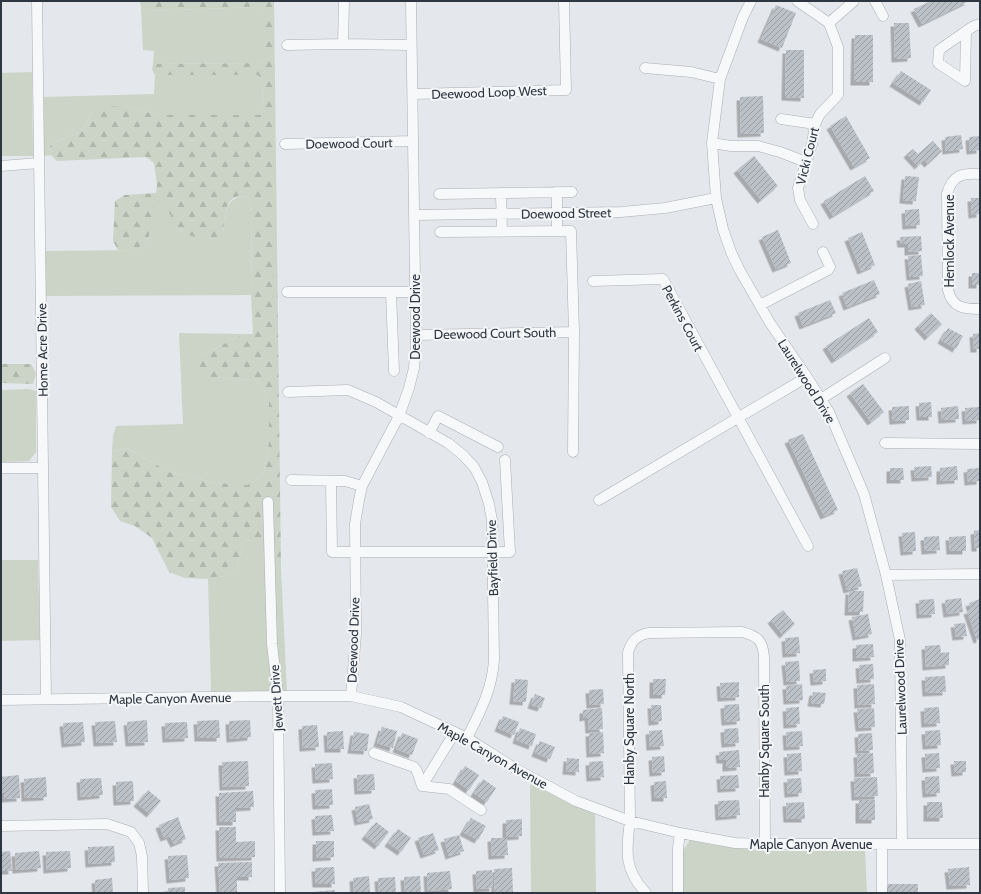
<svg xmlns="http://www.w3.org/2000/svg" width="981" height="894" viewBox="0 0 981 894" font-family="Cabin,sans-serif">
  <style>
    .green { fill: #cbd4c7 }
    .forest { fill: url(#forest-firs) }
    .building { fill: url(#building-hatch); filter: url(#shadow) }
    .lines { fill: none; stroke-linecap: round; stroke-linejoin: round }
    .minor-casing { stroke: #aaaeb5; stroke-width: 11 }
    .minor { stroke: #f7f8f9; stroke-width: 10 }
    .labels { text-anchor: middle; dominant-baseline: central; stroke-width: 4; stroke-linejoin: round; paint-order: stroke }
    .street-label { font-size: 13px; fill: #2e3642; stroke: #f4f6f8 }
  </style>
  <defs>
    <pattern id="forest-firs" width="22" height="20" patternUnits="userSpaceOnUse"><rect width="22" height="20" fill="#cbd4c7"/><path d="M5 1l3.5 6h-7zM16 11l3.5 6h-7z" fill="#afb7ac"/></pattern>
    <pattern id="building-hatch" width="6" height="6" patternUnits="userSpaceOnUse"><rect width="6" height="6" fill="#bcc1c7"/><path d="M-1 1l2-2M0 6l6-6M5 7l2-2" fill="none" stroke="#999ea3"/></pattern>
    <filter id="shadow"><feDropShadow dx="-3.5" dy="3.5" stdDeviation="0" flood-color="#0004"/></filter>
  </defs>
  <rect width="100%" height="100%" fill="#e4e7eb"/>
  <path class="green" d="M 141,7 L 147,11 L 257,7 L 261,10 L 261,60 L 257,63 L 153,64 L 154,51 L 143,50 Z
    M 32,72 L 33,156 L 1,156 L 1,73 Z
    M 155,75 L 257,75 L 262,78 L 263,112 L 259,115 L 158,115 L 127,107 L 92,112 L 82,131 L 59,140 L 50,146 L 51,155 L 44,156 L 43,97 L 154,94 Z
    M 241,196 L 249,199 L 252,212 L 251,295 L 45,296 L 45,251 L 141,250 L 147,246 L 154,203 L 162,200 L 182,232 L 223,237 C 224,221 223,201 241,196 Z
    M 179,333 L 243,334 L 201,356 L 212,377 L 254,380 L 262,385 L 269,402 L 269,442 L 264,472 L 260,478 L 247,486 L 216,483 L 169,472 L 127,448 L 112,452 L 113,436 L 116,426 L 183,424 Z
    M 29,389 L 36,391 L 36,452 L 29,461 L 1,462 L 1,390 Z
    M 254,540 L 267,546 L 276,569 L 281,569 L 287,692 L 211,692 L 208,579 L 229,575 L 236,569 L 244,541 Z
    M 1,560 L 38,560 L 40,640 L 1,641 Z
    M 530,784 L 595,814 L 596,893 L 531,893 Z
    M 690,840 L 713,845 L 760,851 L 865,851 L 867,893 L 683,893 L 683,850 Z"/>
  <path class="forest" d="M 140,1 L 274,1 L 281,569 L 276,569 L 267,546 L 253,540 L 244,541 L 236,569 L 229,575 L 208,579 L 185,578 L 169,572 L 152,538 L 135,526 L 120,521 L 111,507 L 112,452 L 127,448 L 169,472 L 216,483 L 247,485 L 260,478 L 264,472 L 269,442 L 269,402 L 262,385 L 254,380 L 212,377 L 202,371 L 199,364 L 201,356 L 243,334 L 253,334 L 251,295 L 252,212 L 249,199 C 246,198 243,196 240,196 C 223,197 224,225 223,237 C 211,240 194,239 183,232 C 178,229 166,207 162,201 L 155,203 L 147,246 L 141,250 L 118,250 L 113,241 L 115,201 L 125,195 L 156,193 L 157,185 L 154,163 L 146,157 L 57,161 L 51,155 L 50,146 L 59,140 L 82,131 L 92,112 L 98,106 L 127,107 L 158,115 L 259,115 L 263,112 L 262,78 L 257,75 L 155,75 L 152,70 L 153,64 L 257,63 L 261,60 L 261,10 L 257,7 L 146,11 L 141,7 Z
    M 1,364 L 31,364 L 36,373 L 33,384 L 1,383 Z"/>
  <path class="building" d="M 931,1 L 969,1 L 922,24 L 914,9 Z
    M 776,5 L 796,13 L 782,48 L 761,39 Z
    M 894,23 L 909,23 L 911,58 L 895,59 Z
    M 855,35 L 873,35 L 873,82 L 854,82 Z
    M 786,50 L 804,50 L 804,98 L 785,97 Z
    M 901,71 L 931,90 L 923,102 L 893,83 Z
    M 763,96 L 764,133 L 741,134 L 740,97 Z
    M 846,116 L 870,158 L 854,167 L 830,126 Z
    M 961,135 L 963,149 L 946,151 L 945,137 Z
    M 980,136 L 980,150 L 970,151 L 969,137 Z
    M 933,141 L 942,151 L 928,164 L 924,160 L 918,166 L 907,154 L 913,149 L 918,154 Z
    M 754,156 L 778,186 L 761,200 L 737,170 Z
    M 865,176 L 874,191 L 833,216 L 824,201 Z
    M 905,176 L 919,177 L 916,201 L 903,200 Z
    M 971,198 L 980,198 L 980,214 L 972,215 Z
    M 919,209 L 920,225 L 906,226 L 905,210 Z
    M 778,230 L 791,263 L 776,269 L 762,237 Z
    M 862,232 L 875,265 L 861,271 L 848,238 Z
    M 921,236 L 922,251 L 908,252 L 908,244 L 901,244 L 900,237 Z
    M 921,255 L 923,276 L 910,277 L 908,256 Z
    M 972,273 L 980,273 L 980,285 L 972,285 Z
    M 874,280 L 880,294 L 847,307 L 842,293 Z
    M 921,281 L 925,305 L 912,307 L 908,284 Z
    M 830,300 L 836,313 L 803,326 L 798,313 Z
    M 931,313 L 942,324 L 928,337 L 918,326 Z
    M 869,318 L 878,332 L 835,360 L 826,346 Z
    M 948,328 L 963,336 L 956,349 L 941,340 Z
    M 980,333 L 980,349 L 974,349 L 973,334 Z
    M 863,384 L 884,412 L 871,422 L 850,393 Z
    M 931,402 L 932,417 L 920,417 L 919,403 Z
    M 909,406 L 909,420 L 893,421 L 892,407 Z
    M 958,406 L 959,419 L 942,420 L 941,408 Z
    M 980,407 L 980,420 L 966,421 L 965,408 Z
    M 803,434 L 838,510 L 824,516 L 788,440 Z
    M 931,466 L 932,477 L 915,478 L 914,467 Z
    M 957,466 L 958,480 L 940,481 L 940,468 Z
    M 890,468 L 903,468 L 904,480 L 890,480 Z
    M 980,468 L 980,481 L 968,482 L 967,469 Z
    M 980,530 L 980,548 L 975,548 L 974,531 Z
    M 915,532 L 916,551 L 904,552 L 902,533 Z
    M 939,536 L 940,550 L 925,551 L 924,537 Z
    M 966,536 L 966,551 L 950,551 L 949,537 Z
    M 857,568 L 862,586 L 847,590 L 842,571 Z
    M 849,591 L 864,591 L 863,612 L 848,612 Z
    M 961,598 L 963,612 L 947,614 L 945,600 Z
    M 934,599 L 935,614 L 920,615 L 919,600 Z
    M 980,599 L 980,639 L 977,640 L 967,611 L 971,610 L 969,603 Z
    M 783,610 L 795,624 L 783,635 L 771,620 Z
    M 868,614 L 872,634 L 856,637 L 852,617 Z
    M 965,623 L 967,636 L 956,637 L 954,624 Z
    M 799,637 L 800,653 L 786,654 L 785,638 Z
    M 873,644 L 874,657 L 856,658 L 856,645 Z
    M 940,645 L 941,653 L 949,652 L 949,665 L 926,667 L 925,646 Z
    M 799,661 L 800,681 L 787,682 L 785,662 Z
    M 873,664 L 874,679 L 860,680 L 859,665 Z
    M 826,669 L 826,681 L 814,682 L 813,670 Z
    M 945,676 L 946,692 L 926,693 L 925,677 Z
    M 515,679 L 528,680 L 526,702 L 513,701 Z
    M 653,679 L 666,679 L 665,695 L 653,695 Z
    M 739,682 L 739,697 L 721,698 L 720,683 Z
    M 802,684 L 803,700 L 787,701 L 786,686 Z
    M 874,684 L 875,704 L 858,705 L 857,685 Z
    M 603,689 L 604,704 L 590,705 L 589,690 Z
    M 813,692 L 826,693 L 824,704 L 811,703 Z
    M 535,694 L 545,698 L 541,708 L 531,705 Z
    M 739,704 L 740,721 L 725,722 L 724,705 Z
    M 651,705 L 661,705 L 662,721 L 652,722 Z
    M 799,707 L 800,724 L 787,725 L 786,708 Z
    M 939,707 L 940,723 L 925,724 L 924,708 Z
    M 602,708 L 603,729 L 589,730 L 588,717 L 583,718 L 583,710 Z
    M 874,708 L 875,727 L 859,728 L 857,709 Z
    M 503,716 L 519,722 L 514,735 L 498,728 Z
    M 147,720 L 148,742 L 129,743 L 127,722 Z
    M 219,720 L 220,738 L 198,738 L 197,721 Z
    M 250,720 L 251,737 L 230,739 L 229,721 Z
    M 115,721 L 117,742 L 97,743 L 95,722 Z
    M 83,722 L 85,742 L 65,744 L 63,723 Z
    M 187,722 L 188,738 L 166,739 L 165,723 Z
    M 317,725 L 319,747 L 303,748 L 302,726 Z
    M 382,727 L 397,731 L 393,748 L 377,743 Z
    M 520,728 L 536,734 L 532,746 L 516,740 Z
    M 738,728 L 739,743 L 725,744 L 724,729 Z
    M 662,730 L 664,746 L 650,747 L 649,731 Z
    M 940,730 L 941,745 L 926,746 L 925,731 Z
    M 343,731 L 344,749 L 328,749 L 327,732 Z
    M 802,731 L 803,746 L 787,747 L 786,732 Z
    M 354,732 L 369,734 L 367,751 L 351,750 Z
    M 603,732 L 604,753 L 590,754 L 589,733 Z
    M 402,733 L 418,739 L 412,755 L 396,749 Z
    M 872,733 L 873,750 L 859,751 L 858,734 Z
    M 540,741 L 555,747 L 550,759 L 535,753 Z
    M 739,750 L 740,767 L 726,768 L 726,760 L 720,760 L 719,752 Z
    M 801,753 L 802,771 L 788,772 L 787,754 Z
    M 873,753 L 874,773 L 858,774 L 857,754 Z
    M 939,753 L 940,768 L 926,769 L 925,754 Z
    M 664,756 L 665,772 L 653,773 L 652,757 Z
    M 567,758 L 579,759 L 579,772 L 566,771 Z
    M 248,761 L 249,786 L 223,787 L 222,762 Z
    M 603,761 L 604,777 L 590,778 L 589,762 Z
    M 954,761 L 966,761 L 966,772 L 955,773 Z
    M 332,763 L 333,779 L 316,780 L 315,764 Z
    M 465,766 L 479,775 L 469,790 L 456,781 Z
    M 374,774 L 375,790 L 358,791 L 357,775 Z
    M 19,775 L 20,798 L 4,799 L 4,793 L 1,793 L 1,777 Z
    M 738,775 L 739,788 L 721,789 L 720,776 Z
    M 939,776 L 940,793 L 926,794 L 925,777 Z
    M 46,777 L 47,797 L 25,798 L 24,779 Z
    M 877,777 L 878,796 L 855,797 L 854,778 Z
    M 101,778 L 103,795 L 81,797 L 80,779 Z
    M 801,778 L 802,793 L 788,794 L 787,779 Z
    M 483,779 L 496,788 L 487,802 L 474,793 Z
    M 133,781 L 134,801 L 117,802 L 116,782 Z
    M 666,781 L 667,798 L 655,798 L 654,782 Z
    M 332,789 L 333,805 L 316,806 L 315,790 Z
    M 148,790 L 161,801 L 150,814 L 137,803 Z
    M 253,791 L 254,807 L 236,808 L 236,822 L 220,822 L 219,793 Z
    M 739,800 L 740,815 L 719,817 L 718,801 Z
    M 859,800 L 875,800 L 875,820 L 859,820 Z
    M 804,802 L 805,819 L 787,819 L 786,803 Z
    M 927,802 L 942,802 L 943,818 L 927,818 Z
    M 369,804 L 373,819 L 358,822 L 355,807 Z
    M 332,815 L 334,831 L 316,832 L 315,816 Z
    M 178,817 L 186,839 L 174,844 L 170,836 L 164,838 L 159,825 Z
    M 471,818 L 486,826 L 478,840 L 463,832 Z
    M 522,819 L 522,836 L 506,837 L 506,820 Z
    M 376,822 L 389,832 L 378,846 L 365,836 Z
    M 219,827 L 236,827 L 236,842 L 255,841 L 255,857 L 220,858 Z
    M 398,829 L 411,838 L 401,852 L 388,843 Z
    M 433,833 L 439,850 L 424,855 L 418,838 Z
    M 459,835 L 464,851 L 449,856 L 444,839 Z
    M 491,838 L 507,838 L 508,855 L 492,856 Z
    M 316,841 L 334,841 L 334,857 L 316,858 Z
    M 114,846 L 115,862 L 89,864 L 88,847 Z
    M 10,851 L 12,871 L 1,871 L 1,852 Z
    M 39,851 L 41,868 L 16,870 L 15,853 Z
    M 70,851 L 71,868 L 47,870 L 46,852 Z
    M 187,855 L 189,878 L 170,880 L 168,856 Z
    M 252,862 L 252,877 L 237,877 L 237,892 L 220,892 L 218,863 Z
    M 334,867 L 335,884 L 316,884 L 315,868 Z
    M 969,867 L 970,885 L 950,886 L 948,869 Z
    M 512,868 L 513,893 L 495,893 L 494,869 Z
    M 492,870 L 493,888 L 477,889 L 476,871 Z
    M 450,871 L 452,889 L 428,891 L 427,873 Z
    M 369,876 L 370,893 L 354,893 L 353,878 Z
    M 420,876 L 421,893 L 405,893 L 404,877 Z
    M 395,877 L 396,893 L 379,893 L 378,878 Z
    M 112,878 L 113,893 L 96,893 L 95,880 Z
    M 888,884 L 918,884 L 918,893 L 888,893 Z
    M 185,887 L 185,893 L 168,893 L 168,888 Z
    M 335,890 L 335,893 L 312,893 L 312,892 Z"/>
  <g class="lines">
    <g class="minor-casing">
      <path id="minor" d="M 37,1 L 46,699
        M 344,1 L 343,44 L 411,45
        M 751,1 L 743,17 L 720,79 L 712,143 L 716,198 L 723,229 L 731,252 L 739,269 L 770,323 L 807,377 L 829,412 L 864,494 L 886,575 L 900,640 L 902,844
        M 797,1 L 829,23 L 838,47 L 838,95 L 820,114 L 815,124 L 812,144 L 798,188 L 800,200 L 813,224
        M 875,1 L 883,16
        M 829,23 L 854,1
        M 966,31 L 965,81 L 938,63 L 939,50 Z
        M 966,31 L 974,26 L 980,24
        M 287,45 L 343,44
        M 645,68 L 691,72 L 720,79
        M 413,94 L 566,90 L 564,1
        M 781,119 L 815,124
        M 712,143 L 731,146 L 758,146 L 780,152 L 806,162
        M 285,144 L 413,141
        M 1,166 L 39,163
        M 980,174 C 962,173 952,175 947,194 L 948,290 C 952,308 964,309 980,309
        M 557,192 L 557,231
        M 501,193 L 502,232
        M 439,194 L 572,192
        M 415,215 L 621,212 L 665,208 L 716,198
        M 440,232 L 571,231 L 574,332 L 573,452
        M 593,281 L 663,279 L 808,546
        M 287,292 L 415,292
        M 391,292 L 394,371
        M 760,305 L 828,270 L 830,267 L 823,252
        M 416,335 L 574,332
        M 288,392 L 348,390 L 376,402 L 448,443 L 463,455 L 474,467 L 482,482 L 489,504 L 492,520 L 494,660 C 492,690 480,712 467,738
        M 821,399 L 885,358
        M 429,433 L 438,416 L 498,447
        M 885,443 L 980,444
        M 1,468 L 42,468
        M 291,480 L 345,481 L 362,486
        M 331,481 L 332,552 L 510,552 L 505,460
        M 599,500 L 807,377
        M 268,502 L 272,644 L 278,696 L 280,893
        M 886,575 L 980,574
        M 351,696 L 356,634 L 355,524 L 359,500 L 362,486 L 399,416 L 409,388 L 414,368 L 416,347 L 411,1
        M 1,700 L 278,696 L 351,696 L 401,707 L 467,738 L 516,769 L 576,801 L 630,821 L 680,833 L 735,843 L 765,844 L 980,844
        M 374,753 L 414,767 L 417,771 L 422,786
        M 422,786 L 449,789 L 481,810
        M 422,786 L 455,732
        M 1,826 L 107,824 L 131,832 L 139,843 L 142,856 L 143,893
        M 882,844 L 882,893
        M 646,893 C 624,870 626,851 630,821 L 628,653 C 631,641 637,635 649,633 L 742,632 C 758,636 763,641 764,657 L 765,844
        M 678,893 L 678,848 L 680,833"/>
    </g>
    <use href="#minor" class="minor"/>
  </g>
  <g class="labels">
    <g class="street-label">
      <text transform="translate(489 92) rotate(-2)">Deewood Loop West</text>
      <text transform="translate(349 143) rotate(-1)">Doewood Court</text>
      <text transform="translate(807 156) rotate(-76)">Vicki Court</text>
      <text transform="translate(566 213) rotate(-1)">Doewood Street</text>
      <text transform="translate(949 241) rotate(-90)">Hemlock Avenue</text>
      <text transform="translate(415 317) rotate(-90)">Deewood Drive</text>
      <text transform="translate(683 318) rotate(62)">Perkins Court</text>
      <text transform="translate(495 333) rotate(-1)">Deewood Court South</text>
      <text transform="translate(42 350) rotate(-91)">Home Acre Drive</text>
      <text transform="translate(807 381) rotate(58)">Laurelwood Drive</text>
      <text transform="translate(492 558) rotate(-92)">Bayfield Drive</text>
      <text transform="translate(353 640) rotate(-88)">Deewood Drive</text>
      <text transform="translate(900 687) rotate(-92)">Laurelwood Drive</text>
      <text transform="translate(170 698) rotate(-1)">Maple Canyon Avenue</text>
      <text transform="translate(276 698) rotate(-94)">Jewett Drive</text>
      <text transform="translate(629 729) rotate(-90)">Hanby Square North</text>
      <text transform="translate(764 741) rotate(-90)">Hanby Square South</text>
      <text transform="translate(493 755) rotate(29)">Maple Canyon Avenue</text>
      <text x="811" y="844">Maple Canyon Avenue</text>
    </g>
  </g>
  <rect width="981" height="894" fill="none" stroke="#2e3642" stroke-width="4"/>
</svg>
